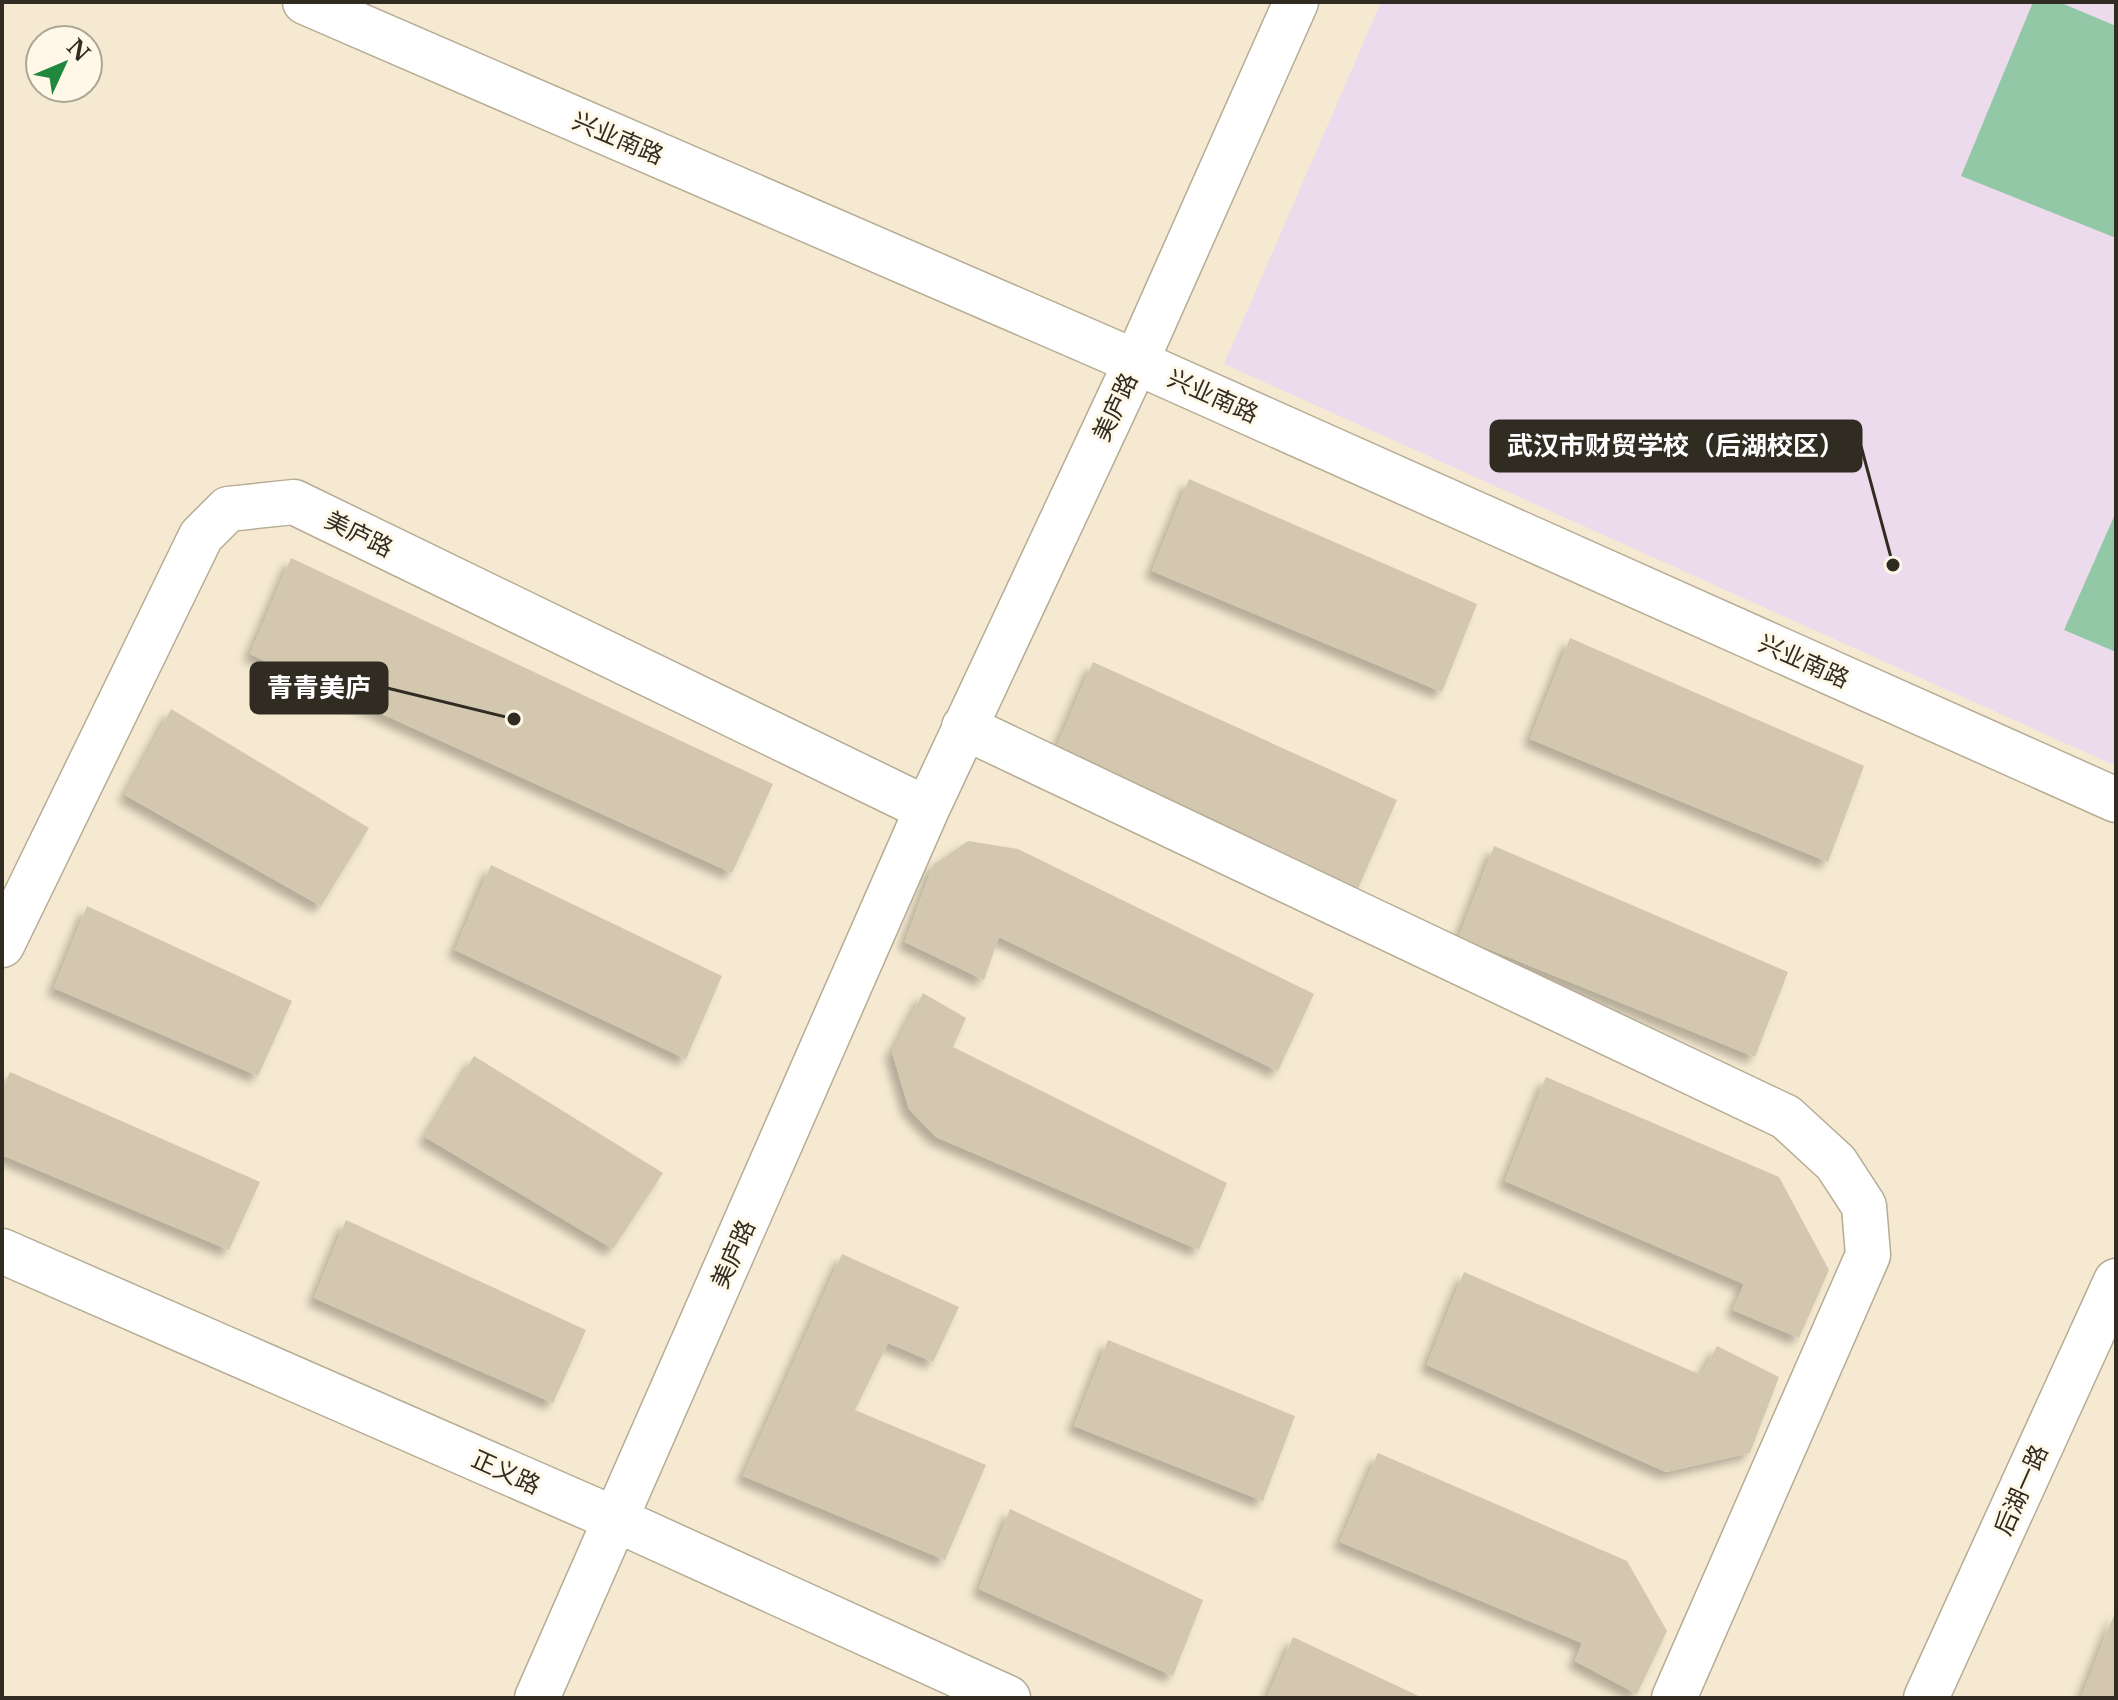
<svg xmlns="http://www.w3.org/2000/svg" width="2118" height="1700" viewBox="0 0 2118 1700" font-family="'Libre Baskerville','Noto Sans SC',serif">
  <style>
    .education { fill: #ecdbec }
    .green { fill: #93c8a7 }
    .building { fill: #d3c7af; filter: url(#shadow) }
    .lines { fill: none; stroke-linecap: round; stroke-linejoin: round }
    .minor-casing { stroke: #b6ac94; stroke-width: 47 }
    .minor { stroke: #fff; stroke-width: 44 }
    .labels { text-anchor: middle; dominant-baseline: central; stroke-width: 6; stroke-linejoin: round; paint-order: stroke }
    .street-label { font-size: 24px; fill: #302c22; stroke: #fff8e9 }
    .leader { fill: none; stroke: #302c22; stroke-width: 3 }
    .callout-dot { fill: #302c22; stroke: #fff8e9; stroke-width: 3 }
    .callout { fill: #302c22; stroke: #302c22; stroke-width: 3 }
    .callout-label { font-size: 26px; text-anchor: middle; font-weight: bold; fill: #fff }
  </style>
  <defs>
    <filter id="shadow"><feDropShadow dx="-7" dy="7" stdDeviation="4" flood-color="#0004"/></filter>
  </defs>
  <rect width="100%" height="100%" fill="#f5ead1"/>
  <path class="education" d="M 1381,2 L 2116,2 L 2116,766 L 1224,364 Z"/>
  <path class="green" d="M 2033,2 L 2059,2 L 2116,26 L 2116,238 L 1961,176 Z
    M 2116,512 L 2116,652 L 2064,630 Z"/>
  <path class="building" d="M 1189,479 L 1477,604 L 1442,692 L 1152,571 Z
    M 291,558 L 773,784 L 732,873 L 250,654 Z
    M 1570,638 L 1864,766 L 1828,862 L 1530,739 Z
    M 1093,662 L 1397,800 L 1356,893 L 1051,760 Z
    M 171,709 L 369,828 L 321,906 L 125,795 Z
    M 968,841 L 1018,849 L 1314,994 L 1278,1071 L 999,937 L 984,980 L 905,942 L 933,865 Z
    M 1494,846 L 1788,972 L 1755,1057 L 1459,937 Z
    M 491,865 L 722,976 L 686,1059 L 455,950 Z
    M 87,906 L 292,1001 L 258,1076 L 54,988 Z
    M 923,993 L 966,1018 L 953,1047 L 1227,1183 L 1199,1250 L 936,1137 L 909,1109 L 892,1052 Z
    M 474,1056 L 663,1173 L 613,1249 L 425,1137 Z
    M 10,1072 L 260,1182 L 229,1250 L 2,1155 L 2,1091 Z
    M 1546,1077 L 1779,1177 L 1829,1270 L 1799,1338 L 1733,1310 L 1744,1284 L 1505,1181 Z
    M 346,1220 L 586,1330 L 553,1403 L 314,1298 Z
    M 842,1254 L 959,1307 L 933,1362 L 888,1343 L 855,1410 L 986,1465 L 945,1560 L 743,1476 Z
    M 1464,1272 L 1701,1375 L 1717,1346 L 1779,1377 L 1750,1453 L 1666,1472 L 1427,1365 Z
    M 1108,1340 L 1295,1416 L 1263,1501 L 1074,1426 Z
    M 1378,1453 L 1627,1561 L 1667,1631 L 1637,1694 L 1575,1661 L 1582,1643 L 1340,1542 Z
    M 1010,1509 L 1203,1600 L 1173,1676 L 979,1589 Z
    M 2116,1610 L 2116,1698 L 2081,1698 Z
    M 1293,1637 L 1423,1698 L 1267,1698 Z"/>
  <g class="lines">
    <g class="minor-casing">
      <path id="minor" d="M 305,2 L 1136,362 L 2116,800
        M 964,727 L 1786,1117 L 1836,1163 L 1864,1206 L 1868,1255 L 1674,1698
        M 2,945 L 201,536 L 228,509 L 294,502 L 927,809
        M 2,1251 L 617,1520 L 1008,1698
        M 537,1698 L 927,809 L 1136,362 L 1296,2
        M 1926,1698 L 2116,1281"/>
    </g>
    <use href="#minor" class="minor"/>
  </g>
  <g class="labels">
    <g class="street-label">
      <text transform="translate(618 138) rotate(23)">兴业南路</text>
      <text transform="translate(1213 396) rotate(24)">兴业南路</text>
      <text transform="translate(1115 407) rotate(-65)">美庐路</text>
      <text transform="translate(359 534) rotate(26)">美庐路</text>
      <text transform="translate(1804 661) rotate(24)">兴业南路</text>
      <text transform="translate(733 1254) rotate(-66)">美庐路</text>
      <text transform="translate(506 1472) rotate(24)">正义路</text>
      <text transform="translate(2021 1490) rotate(-66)">后湖一路</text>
    </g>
  </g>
  <path class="leader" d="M1893 565L1861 446M514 719L387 688"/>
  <g class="callout-dot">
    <circle cx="1893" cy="565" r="8"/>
    <circle cx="514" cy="719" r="8"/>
  </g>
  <g class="callout">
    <rect x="1491" y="421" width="370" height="50" rx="8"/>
    <rect x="251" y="663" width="136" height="50" rx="8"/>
  </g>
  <g class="callout-label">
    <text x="1676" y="455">武汉市财贸学校（后湖校区）</text>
    <text x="319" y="697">青青美庐</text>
  </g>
  <rect width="2118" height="1700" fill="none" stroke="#302c22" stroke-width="8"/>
  <g transform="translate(64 64) rotate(46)"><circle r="38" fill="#fff8e9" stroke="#aca699" stroke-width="2"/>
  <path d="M0-6L14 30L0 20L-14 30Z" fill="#21893e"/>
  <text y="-12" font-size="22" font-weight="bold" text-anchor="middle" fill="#302c22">N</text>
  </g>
</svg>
